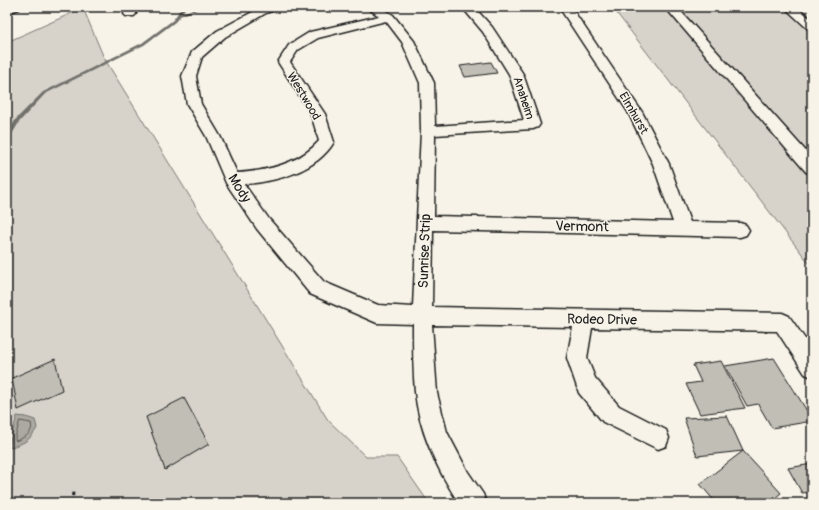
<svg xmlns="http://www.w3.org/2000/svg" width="819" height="510" font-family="Pangolin,sans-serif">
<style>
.green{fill:#d7d3cb;stroke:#7a7874}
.water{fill:#aca9a2;stroke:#72716c}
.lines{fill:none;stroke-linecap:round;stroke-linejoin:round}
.shore{stroke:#565452;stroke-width:1}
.stream{fill:#72716c;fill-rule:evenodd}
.building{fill:#c0beb5;stroke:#1c1c1c}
.street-casing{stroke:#1c1c1c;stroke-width:3}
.path{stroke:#1c1c1c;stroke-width:3;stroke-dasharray:3.5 3.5;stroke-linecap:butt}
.street{fill:#f7f3e8;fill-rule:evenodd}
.labels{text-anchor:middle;stroke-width:3;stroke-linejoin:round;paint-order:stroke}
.far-street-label{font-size:12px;fill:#1c1c1c;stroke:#f7f3e8}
.street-label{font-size:14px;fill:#1c1c1c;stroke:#f7f3e8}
</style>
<rect width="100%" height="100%" fill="#f7f3e8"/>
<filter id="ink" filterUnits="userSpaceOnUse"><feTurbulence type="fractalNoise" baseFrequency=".025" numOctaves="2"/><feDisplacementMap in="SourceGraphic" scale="8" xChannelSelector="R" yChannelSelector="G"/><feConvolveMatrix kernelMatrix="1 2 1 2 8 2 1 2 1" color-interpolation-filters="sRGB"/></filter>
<g filter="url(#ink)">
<!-- green -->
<g class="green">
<polygon points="612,7 812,7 812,267"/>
<polygon points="83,8 104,58 328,420 366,457 397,457 429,503 7,503 7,42"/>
</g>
<!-- water -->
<path class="water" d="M 17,416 L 26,417 L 35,420 L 37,428 C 29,442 22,444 8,448 Z"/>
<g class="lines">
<!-- shore -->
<path class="shore" d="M 20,421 L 31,423 C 34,434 24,437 16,441 L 15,439 Z"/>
<!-- stream -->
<polygon class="stream" points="182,7 186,7 182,13 199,7 204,7 180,16 175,22 144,45 45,94 20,121 9,139 7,140 7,134 16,119 43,92 142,43 173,20"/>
</g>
<!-- building -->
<g class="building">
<polygon points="491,62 497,73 465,77 460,66"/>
<polygon points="774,358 812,419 812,421 772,428 758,404 747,406 725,366"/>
<polygon points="55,359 62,390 18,410 12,378"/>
<polygon points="721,361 745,408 700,414 686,384 701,382 693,365"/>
<polygon points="184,398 209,444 165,470 146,417"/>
<polygon points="727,416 743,451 697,456 684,418"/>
<polygon points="743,451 781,493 769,503 716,503 700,484"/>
<polygon points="812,464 812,492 802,493 788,468"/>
</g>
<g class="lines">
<!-- street casing -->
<g class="street-casing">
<g id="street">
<polygon points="7,7 21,7 19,9 7,13"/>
<polygon points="124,7 136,7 136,14 134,16 126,16 124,14"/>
<path d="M 262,7 L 279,7 L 277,9 L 266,13 L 225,37 L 202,57 L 196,76 L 201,104 L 220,136 L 237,173 C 267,171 299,164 319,141 L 311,114 L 278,62 L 289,45 L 310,32 L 379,16 L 366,7 L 380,7 L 393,15 L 414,41 L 434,83 L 435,126 L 524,120 L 509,74 L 483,32 L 462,7 L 474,7 L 492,27 L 523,74 L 540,124 L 538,127 L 533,129 L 435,135 L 434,216 L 673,222 L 653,164 L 628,112 L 559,7 L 571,7 L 642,112 L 669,164 L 690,222 L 740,223 L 746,225 L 749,230 L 746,235 L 740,237 L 433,230 L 432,307 L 782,313 L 789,316 L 812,349 L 812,377 L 805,374 L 777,331 L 592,328 L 587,358 L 595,378 L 619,406 L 666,430 L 669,438 L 666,446 L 658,449 L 603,422 L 579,393 L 567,358 L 573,327 L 432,325 L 437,393 L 447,432 L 468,472 L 483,494 L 486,503 L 459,503 C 438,471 419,431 415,392 C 413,370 413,347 413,324 L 377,323 L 310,294 L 257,229 L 226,183 L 206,136 L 187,104 L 182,76 L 192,52 L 217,31 ZM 386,21 L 402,42 L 420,83 L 421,131 L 413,307 L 378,305 L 324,282 L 269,219 L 244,184 C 276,182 317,171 334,142 L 325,114 L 290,62 L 298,50 L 318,38 Z"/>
<polygon points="665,7 677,7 812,158 812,174 806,172"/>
<polygon points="784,7 797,7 812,20 812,30 808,29"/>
</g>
</g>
<!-- path -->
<polyline class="path" points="72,503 73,492"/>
<!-- street -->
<use href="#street" class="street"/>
</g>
</g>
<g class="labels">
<!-- far-street labels -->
<g class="far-street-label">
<text transform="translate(304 96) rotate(59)" y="4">Westwood</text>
<text transform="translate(524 98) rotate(72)" y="4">Anaheim</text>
<text transform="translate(634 113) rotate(60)" y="4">Elmhurst</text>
</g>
<!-- street labels -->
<g class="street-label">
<text transform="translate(240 188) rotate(58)" y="5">Mody</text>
<text transform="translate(582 226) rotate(1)" y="5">Vermont</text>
<text transform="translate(424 251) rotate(-88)" y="5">Sunrise Strip</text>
<text transform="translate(602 319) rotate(1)" y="5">Rodeo Drive</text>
</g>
</g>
<!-- margin -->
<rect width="819" height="510" fill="none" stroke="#f7f3e8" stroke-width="24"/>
<rect x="12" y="12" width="795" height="486" fill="none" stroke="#1c1c1c" stroke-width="1.5" filter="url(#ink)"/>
</svg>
